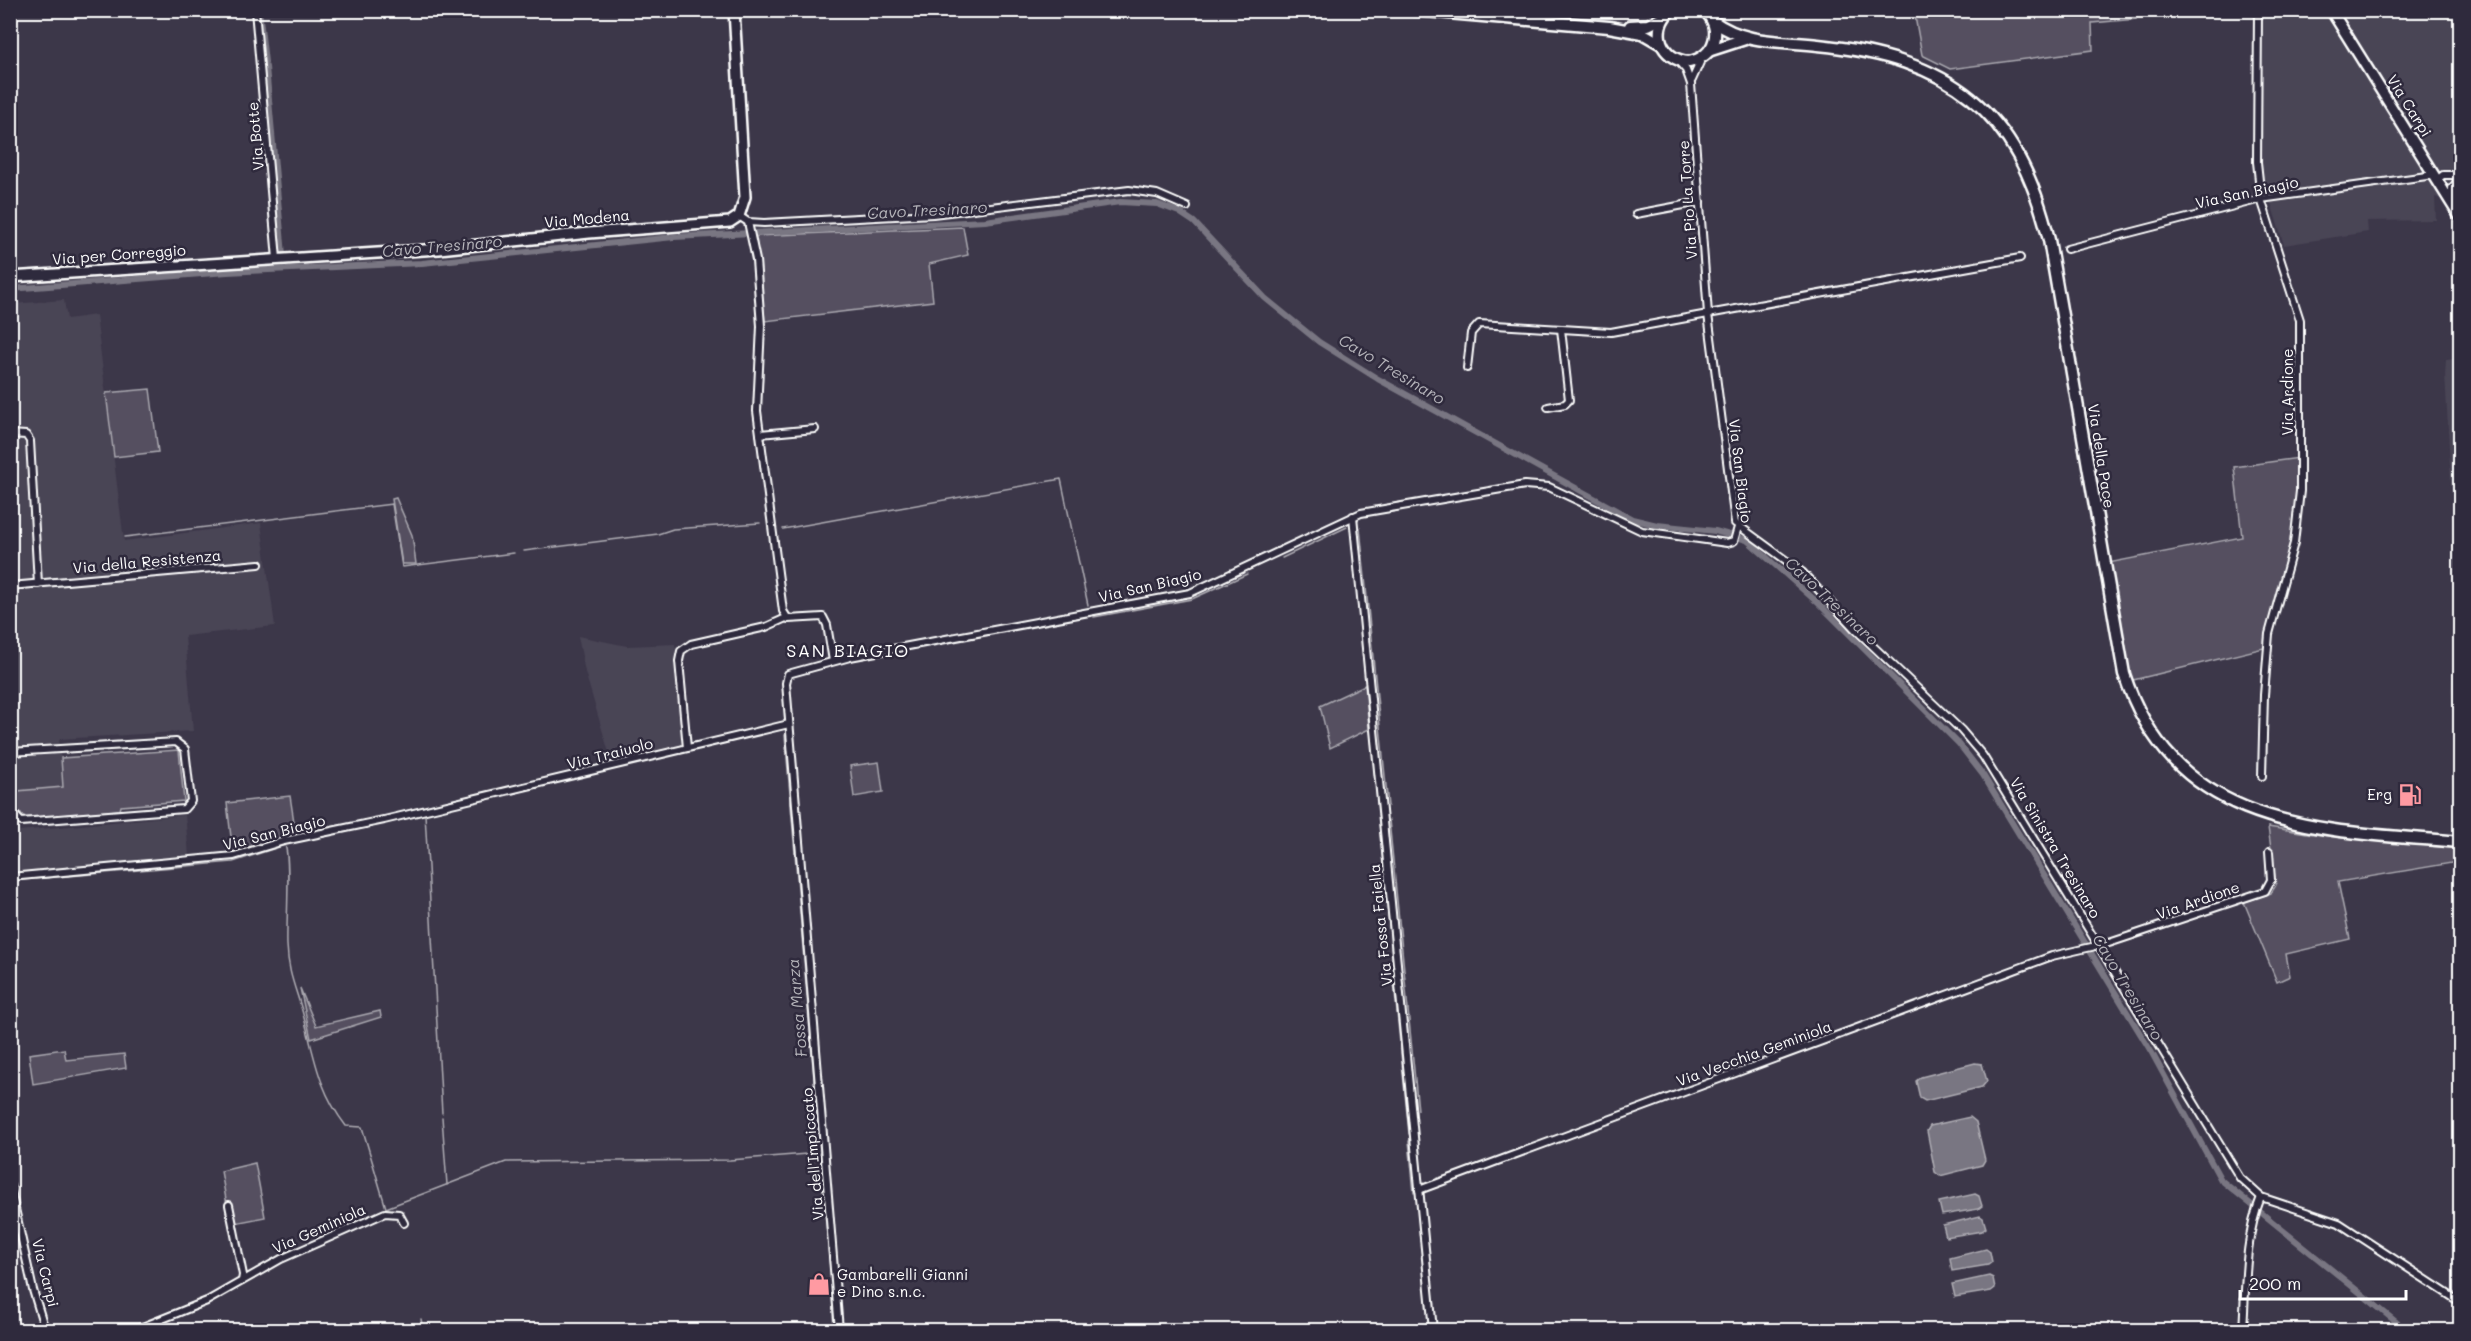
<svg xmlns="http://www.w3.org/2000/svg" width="2471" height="1341" font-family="Mali,sans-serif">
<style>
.built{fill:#494455}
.green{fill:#555060;stroke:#aaa8b0;stroke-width:1.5}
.water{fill:#797682;stroke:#afadb4;stroke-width:1.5}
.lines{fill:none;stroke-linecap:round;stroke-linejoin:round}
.stream{stroke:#afadb4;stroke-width:1.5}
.canal{stroke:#797682;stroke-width:6}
.street-casing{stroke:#fff;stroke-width:10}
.secondary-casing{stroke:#fff;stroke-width:14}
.primary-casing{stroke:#fff;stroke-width:15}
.street{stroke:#2f2a3d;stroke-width:6}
.secondary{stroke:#2f2a3d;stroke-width:9}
.primary{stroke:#2f2a3d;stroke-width:10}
.labels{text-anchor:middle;stroke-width:5;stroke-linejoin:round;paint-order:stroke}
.street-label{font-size:15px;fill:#fff;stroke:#2f2a3d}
.poi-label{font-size:15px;fill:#fff;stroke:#2f2a3d;text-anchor:end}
.water-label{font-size:16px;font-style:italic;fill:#b5b4ba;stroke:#2f2a3d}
.quarter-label{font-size:18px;letter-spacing:1.5px;fill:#fff;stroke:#2f2a3d}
</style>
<rect width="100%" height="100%" fill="#3c3749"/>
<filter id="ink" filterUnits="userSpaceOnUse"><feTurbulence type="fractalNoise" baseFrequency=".0167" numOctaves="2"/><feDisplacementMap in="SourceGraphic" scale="12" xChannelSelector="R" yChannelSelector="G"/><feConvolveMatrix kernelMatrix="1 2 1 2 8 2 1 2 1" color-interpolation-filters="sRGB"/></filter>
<g filter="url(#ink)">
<!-- built -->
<g class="built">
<polygon points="2256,11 2460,11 2460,215 2453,203 2435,197 2436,220 2367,221 2368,232 2284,245 2256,155"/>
<polygon points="64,300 67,319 96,315 124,541 261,523 275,626 185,636 193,731 59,739 63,787 17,791 19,831 185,815 189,855 11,873 11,304"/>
<polygon points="2460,358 2460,792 2459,792 2451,689 2458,613 2445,374 2446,360"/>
<polygon points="578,636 627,646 675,644 685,736 683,745 612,763 585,672"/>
</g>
<!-- green -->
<g class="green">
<polygon points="2135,10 2136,19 2092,23 2093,50 1950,69 1922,55 1914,11"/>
<polygon points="963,227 968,255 929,264 933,301 765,321 756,236"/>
<polygon points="150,389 158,452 114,457 106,393"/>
<polygon points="2299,458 2300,505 2268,647 2129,681 2103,564 2242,537 2234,467"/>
<polygon points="396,498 412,535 416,564 402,564 392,499"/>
<polygon points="1365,685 1369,729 1330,748 1320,706"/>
<polygon points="179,750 184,801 121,806 120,810 27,818 18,812 17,791 63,787 61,758"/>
<polygon points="879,762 883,792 854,797 850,766"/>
<polygon points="290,796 296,835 233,854 227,803"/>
<polygon points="2268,827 2327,836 2460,849 2460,871 2457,862 2338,882 2350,939 2286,954 2290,976 2277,982 2244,902 2271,893 2276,885"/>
<polygon points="300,988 316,1026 380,1011 381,1017 311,1039"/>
<polygon points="64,1049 66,1060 124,1054 126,1068 33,1084 29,1054"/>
<polygon points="255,1163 265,1217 235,1223 227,1205 221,1171"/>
</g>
<!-- water -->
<g class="water">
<polygon points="1975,1063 1982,1064 1987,1081 1982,1087 1925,1101 1920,1098 1916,1081 1921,1077"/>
<polygon points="1970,1117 1976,1122 1985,1160 1982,1165 1940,1176 1935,1172 1927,1131 1930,1126"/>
<polygon points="1975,1194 1979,1196 1982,1206 1978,1209 1942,1215 1939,1202"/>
<polygon points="1980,1216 1983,1218 1986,1228 1982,1231 1946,1237 1943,1225"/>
<polygon points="1986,1249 1990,1252 1992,1262 1988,1265 1952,1271 1950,1258"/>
<polygon points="1989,1276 1993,1278 1995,1288 1991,1291 1955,1297 1952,1284"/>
</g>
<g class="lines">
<!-- stream -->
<g class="stream">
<polyline points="1360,528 1388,806"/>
<polyline points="783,529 1061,479 1088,605"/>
<polyline points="1351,529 1393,966"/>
<polyline points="125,537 392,504 402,567 514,553"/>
<polyline points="524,551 658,534 673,529 760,523"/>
<polyline points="1282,558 1347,527"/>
<polyline points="1094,617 1192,599 1247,574"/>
<polyline points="785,735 831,1280"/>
<polyline points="425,814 442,1113"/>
<polyline points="1389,820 1418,1110"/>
<path d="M 10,881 L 233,862 L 285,845 C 291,860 286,924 287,945 C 288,971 294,984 301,1007 C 314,1051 316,1087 346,1126 L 362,1127 L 386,1208 L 506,1162 L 730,1160 L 820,1153"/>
<polyline points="1393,972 1409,1134"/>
<polyline points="442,1117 447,1185"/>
<polyline points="1409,1141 1414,1193"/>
<polyline points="832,1294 834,1330"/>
<polyline points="421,1319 423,1330"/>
</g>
<!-- canal -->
<g class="canal">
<polyline points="259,10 265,62"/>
<polyline points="266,67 283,255"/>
<polyline points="10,289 227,272 422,263 674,237 985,221 1120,202 1157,204 1179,212 1194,222 1265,298 1319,342 1378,379 1632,519 1657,525 1715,531 1747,540 1817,602 1959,744 1983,775 2152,1053 2221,1180 2406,1330"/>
</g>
<!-- street casing -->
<g class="street-casing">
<g id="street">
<polyline points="255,10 277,259"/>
<polyline points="2258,10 2257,162 2261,199 2300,320 2300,491 2294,543 2269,634 2264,695 2262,776"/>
<polyline points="1692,80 1701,60"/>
<polyline points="2437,180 2443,175 2460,175"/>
<polyline points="2452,202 2452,188 2460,178"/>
<polyline points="1636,214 1700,202"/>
<polyline points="739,216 748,222 764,223 933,214 1129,190 1157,194 1187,207"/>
<polyline points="748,222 756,260 761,326 757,411 783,611 788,619 823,617 827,625 833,661"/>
<polyline points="2067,249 2261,199 2434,175"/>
<polyline points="2020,258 1708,314 1735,523 1802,572 1855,629 1961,730 1983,756 2240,1178 2261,1197 2339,1223 2460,1302"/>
<polyline points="1467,368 1471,333 1479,324 1611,332 1708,314 1691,84 1686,70 1679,62"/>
<polyline points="1548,407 1565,404 1569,400 1561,329"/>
<polyline points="10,434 26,435 30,441 38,584"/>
<polyline points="760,434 815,429"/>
<polyline points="1353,516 1433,1330"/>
<polyline points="10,586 259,564"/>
<polyline points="687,748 679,661 681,651 691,644 766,627 786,618"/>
<polyline points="10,752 176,742 185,749 191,801 184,809 21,822 13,813 10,786"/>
<polyline points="10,877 234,856 284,841 384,820 789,724"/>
<polyline points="10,1186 33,1290 45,1330"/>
<polyline points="1419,1190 2052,956 2109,943 2265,891 2271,880 2269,852"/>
<polyline points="229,1205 243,1275 242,1281"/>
<polyline points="135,1330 207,1301 281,1259 385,1213 399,1214 404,1223"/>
<polyline points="839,1330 786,683 788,674 850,657 1190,593 1361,513 1525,485 1549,487 1642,531 1727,543 1734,541 1738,527"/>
<path d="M 2243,1330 C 2246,1286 2244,1239 2261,1197"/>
</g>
</g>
<!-- secondary casing -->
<g class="secondary-casing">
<g id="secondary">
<polyline points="2331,10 2460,217"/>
<polyline points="10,277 439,249 589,233 730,222 739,216 745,197 734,10"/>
</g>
</g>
<!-- primary casing -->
<g class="primary-casing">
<g id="primary">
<polyline points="1414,10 1609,27 1642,33 1661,44"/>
<path d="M 1671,10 C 1649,29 1661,60 1689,62 C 1716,57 1724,28 1704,10"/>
<path d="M 1713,21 C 1744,44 1781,41 1818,45 C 1949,58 2018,109 2049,240 L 2124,674 C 2176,832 2321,830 2460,842"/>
<polyline points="1630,26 1648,25 1664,17"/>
<polyline points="1711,50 1745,39"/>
</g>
</g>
<!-- street -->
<use href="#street" class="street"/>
<!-- secondary -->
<use href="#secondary" class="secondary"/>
<!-- primary -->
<use href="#primary" class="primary"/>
</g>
</g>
<!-- icons -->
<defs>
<g id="fuel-bare" transform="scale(1.8)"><path d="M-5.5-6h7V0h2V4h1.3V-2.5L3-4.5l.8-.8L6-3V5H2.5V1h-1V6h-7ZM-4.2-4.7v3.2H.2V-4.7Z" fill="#ff9aa2" stroke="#2f2a3d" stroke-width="2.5" paint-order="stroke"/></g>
<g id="shop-bare" transform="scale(1.8)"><path d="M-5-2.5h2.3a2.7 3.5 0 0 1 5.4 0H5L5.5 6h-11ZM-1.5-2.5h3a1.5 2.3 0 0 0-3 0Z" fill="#ff9aa2" stroke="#2f2a3d" stroke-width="2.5" paint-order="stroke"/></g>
</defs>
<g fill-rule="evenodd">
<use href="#fuel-bare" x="2410" y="795"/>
<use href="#shop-bare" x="819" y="1284"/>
</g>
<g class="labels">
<!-- street labels -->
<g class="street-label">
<text transform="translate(2409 106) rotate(58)" y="5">Via Carpi</text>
<text transform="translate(256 136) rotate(-95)" y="5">Via Botte</text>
<text transform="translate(2247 193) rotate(-12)" y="5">Via San Biagio</text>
<text transform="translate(1688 200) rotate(-94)" y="5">Via Pio La Torre</text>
<text transform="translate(587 219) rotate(-5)" y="5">Via Modena</text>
<text transform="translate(119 255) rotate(-4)" y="5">Via per Correggio</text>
<text transform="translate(2288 392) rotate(-90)" y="5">Via Ardione</text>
<text transform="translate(2101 456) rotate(81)" y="5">Via della Pace</text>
<text transform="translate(1740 471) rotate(83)" y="5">Via San Biagio</text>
<text transform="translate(147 562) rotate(-5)" y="5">Via della Resistenza</text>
<text transform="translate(1150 586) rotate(-13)" y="5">Via San Biagio</text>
<text transform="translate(610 754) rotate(-14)" y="5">Via Traiuolo</text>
<text transform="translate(274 833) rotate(-14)" y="5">Via San Biagio</text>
<text transform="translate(2055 848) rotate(59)" y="5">Via Sinistra Tresinaro</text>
<text transform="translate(2198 901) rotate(-19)" y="5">Via Ardione</text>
<text transform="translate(1381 925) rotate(-96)" y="5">Via Fossa Faiella</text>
<text transform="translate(1754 1054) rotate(-20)" y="5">Via Vecchia Geminiola</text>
<text transform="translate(813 1154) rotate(-95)" y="5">Via dell'Impiccato</text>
<text transform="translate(319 1229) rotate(-24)" y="5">Via Geminiola</text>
<text transform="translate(45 1273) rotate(76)" y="5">Via Carpi</text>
</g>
<!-- poi labels -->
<g class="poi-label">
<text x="2392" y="800">Erg</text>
<text x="837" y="1280" text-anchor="start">Gambarelli Gianni<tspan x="837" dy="17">e Dino s.n.c.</tspan></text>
</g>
<!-- water labels -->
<g class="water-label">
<text transform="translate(927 210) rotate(-3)" y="6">Cavo Tresinaro</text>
<text transform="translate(442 246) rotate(-5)" y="6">Cavo Tresinaro</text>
<text transform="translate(1392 369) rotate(31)" y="6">Cavo Tresinaro</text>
<text transform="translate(1832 601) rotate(43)" y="6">Cavo Tresinaro</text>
<text transform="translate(2128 987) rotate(59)" y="6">Cavo Tresinaro</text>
<text transform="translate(797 1008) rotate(-95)" y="6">Fossa Marza</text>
</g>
<!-- quarter labels -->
<g class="quarter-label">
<text x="848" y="657">SAN BIAGIO</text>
</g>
</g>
<!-- margin -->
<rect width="2471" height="1341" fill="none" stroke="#2f2a3d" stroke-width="36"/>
<rect x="18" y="18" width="2435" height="1305" fill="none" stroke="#fff" stroke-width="2" filter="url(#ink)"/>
<!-- scale -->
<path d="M2240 1290v9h166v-9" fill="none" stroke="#ffffff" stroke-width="3"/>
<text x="2249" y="1290" font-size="18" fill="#ffffff" stroke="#2f2a3d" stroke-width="4.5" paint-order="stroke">200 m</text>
</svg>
